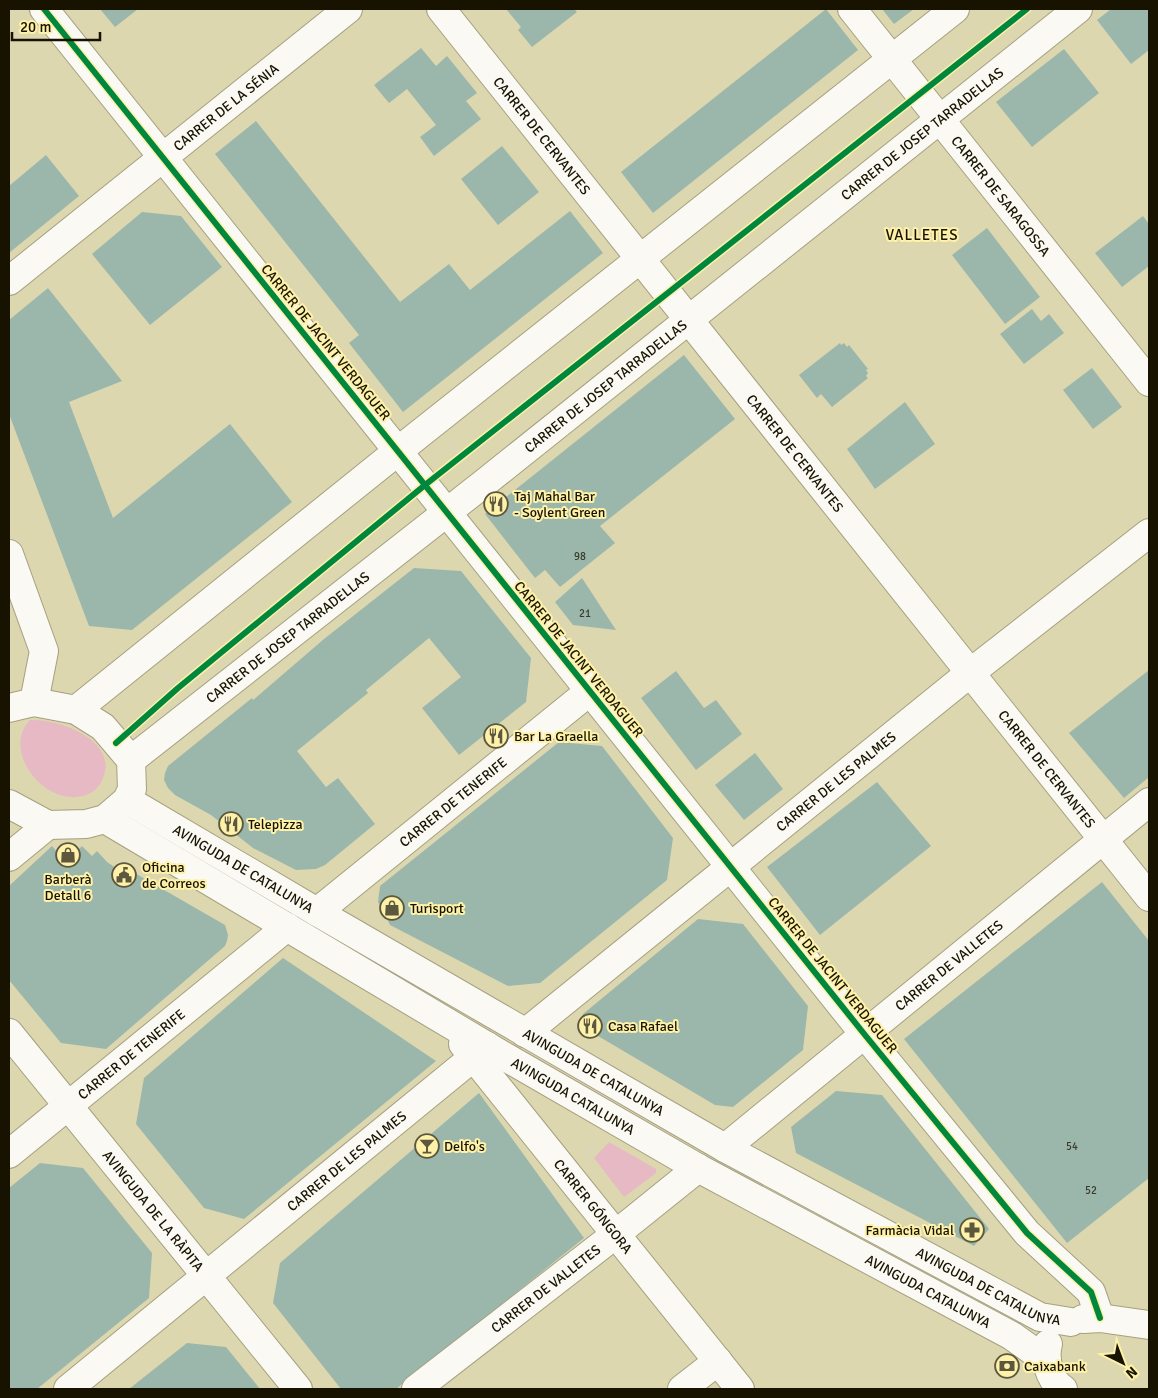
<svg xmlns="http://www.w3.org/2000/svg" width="1158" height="1398" font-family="Signika,sans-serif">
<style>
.grass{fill:#e7b9c4}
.building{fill:#9bb7ac}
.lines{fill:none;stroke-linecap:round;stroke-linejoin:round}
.minor-casing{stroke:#a5a080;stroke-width:30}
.path{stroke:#d8d5c8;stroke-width:3;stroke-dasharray:2.5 2.5;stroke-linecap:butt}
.minor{stroke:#faf9f3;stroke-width:28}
.cycleway-casing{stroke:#fef1a9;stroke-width:9}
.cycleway{stroke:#00873e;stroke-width:6}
.labels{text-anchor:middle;stroke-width:4;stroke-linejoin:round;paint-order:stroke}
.number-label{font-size:11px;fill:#393c2b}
.street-label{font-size:14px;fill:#181300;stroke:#fef1a9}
.poi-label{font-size:14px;fill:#181300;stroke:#fef1a9;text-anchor:start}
.neighbourhood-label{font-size:15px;letter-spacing:1px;fill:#181300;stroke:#fef1a9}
</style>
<rect width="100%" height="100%" fill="#ddd7af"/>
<!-- grass -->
<g class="grass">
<path d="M 30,720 C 59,718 121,741 102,780 C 99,787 94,792 86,795 C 46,809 0,751 30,720 Z"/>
<polygon points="609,1142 656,1169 656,1173 624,1197 594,1158"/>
</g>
<!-- building -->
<g class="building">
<polygon points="100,9 138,9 115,27"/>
<polygon points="506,9 574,9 577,12 532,47 518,30 521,27"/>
<polygon points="826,9 858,50 653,213 621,172"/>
<polygon points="882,9 914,9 894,24"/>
<polygon points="1111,9 1149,9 1149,50 1131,64 1097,20"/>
<polygon points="421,48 436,66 447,56 477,93 466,101 481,119 434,156 420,137 436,125 407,89 389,103 374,85"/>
<polygon points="1064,49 1099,93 1032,147 996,102"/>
<polygon points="256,121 400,302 449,264 470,290 570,211 603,253 403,412 349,343 359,335 215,154"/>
<polygon points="502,146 539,192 498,225 461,179"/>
<polygon points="46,155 79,196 9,253 9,186"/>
<polygon points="142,212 181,216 222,267 150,325 92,254"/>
<polygon points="1143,216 1149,224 1149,266 1122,287 1095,253"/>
<polygon points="987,228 1040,297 1005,324 952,255"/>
<polygon points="48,288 122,381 69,402 113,518 230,424 292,502 132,630 89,626 9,414 9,320"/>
<polygon points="1032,309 1041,321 1049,314 1064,333 1024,364 1000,334"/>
<polygon points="840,343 841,345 844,343 847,347 849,345 868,369 866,370 868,373 866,376 868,378 832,407 821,394 817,398 799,375"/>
<polygon points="684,355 735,419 600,526 615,543 560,587 545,570 535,578 485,514"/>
<polygon points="1092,368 1122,407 1093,429 1063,390"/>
<polygon points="905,402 935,444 875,489 847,449"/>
<polygon points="414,568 461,571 531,658 526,702 459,755 422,708 461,677 429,638 366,690 368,693 297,751 326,787 338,778 375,824 325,865 316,869 296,870 253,848 211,815 175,795 168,788 164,780 165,773 168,766 252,698 253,700 324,639"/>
<polygon points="582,578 616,630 573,625 555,602"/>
<polygon points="1149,670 1149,777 1124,798 1069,733"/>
<polygon points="676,671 704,708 716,700 742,734 696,770 641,698"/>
<polygon points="559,742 602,746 673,838 667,880 540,983 508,986 390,925 378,902 380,886"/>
<polygon points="755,753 783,789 744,820 715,785"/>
<polygon points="877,782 931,846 820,935 767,867"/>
<polygon points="66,845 74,854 82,846 92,856 97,851 107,862 116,868 119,864 225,925 228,935 227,941 225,946 106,1049 61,1043 9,980 9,886 52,846 58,853"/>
<polygon points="1102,882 1149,941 1149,1178 1067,1243 904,1039"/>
<polygon points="698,919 743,924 808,1006 803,1050 733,1107 715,1105 598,1036 586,1027 582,1021 583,1014"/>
<polygon points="283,958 436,1061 244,1219 204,1208 136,1124 144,1078"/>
<polygon points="836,1091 882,1095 989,1229 974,1246 796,1153 791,1127"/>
<polygon points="479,1093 584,1238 396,1389 341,1389 273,1303 280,1263"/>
<polygon points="40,1163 83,1168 152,1253 149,1298 37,1389 9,1389 9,1188"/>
<polygon points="187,1343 226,1347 260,1389 129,1389"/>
</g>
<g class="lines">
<!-- minor casing -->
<g class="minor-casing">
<g id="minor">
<polyline points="44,9 865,1035 1027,1233 1091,1292 1100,1318"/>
<path id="s1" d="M 441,9 L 1149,897"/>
<path id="s2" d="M 852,9 L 1149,382"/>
<path id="s3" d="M 9,281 L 348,9"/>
<polyline points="9,554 44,651 34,702"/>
<polyline points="9,708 34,702 76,710 103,727 131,760 132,789 127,800 105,819 86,824 48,825 9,804"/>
<polyline points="76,710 398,451 955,9"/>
<path id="s4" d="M 131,760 L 483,484 L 1078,9"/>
<path id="s5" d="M 127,800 L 317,912 L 725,1148 L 1040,1317 L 1071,1322"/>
<path id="s6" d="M 105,819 L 502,1055 L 698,1168 L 1012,1336 L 1047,1361"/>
<polyline points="9,857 48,825"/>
<path id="s7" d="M 317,912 L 590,691"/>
<path id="s8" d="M 9,1033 L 298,1389"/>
<path id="s9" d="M 525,1033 L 970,673 L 1149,533"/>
<path id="s10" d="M 463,1044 L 740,1389"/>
<path id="s11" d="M 725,1148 L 1149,802"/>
<path id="s12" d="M 9,1154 L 287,927"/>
<polyline points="1083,1319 1100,1318 1149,1325"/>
<path d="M 1048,1344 C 1044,1359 1049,1380 1063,1389"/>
<path id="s13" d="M 68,1389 L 487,1046"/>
<path id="s14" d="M 416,1389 L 616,1234 L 698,1168"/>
<polyline points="682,1389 718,1361"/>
</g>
</g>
<!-- path -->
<g class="path">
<polyline points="949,48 962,65"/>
<polyline points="879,104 893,120"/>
<polyline points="696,251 709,268"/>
<polyline points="624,308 637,325"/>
<polyline points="450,444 465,462"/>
<polyline points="382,501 395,517"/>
<polyline points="166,673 178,688"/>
<polyline points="586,1154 598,1143"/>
</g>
<!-- minor -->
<use href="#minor" class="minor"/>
<!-- cycleway casing -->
<g class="cycleway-casing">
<g id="cycleway">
<polyline points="44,9 865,1035 1027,1233 1091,1292 1100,1318"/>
<polyline points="116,743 178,688 425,485 1027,9"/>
</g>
</g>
<!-- cycleway -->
<use href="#cycleway" class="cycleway"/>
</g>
<!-- icons -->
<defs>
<g id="restaurant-ring" transform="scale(1.25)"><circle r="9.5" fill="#fef1a9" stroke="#5d583d" stroke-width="1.5"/><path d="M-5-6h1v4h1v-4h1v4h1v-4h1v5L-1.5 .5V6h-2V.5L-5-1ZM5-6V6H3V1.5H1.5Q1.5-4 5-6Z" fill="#5d583d"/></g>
<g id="shop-ring" transform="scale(1.25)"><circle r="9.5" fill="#fef1a9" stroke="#5d583d" stroke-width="1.5"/><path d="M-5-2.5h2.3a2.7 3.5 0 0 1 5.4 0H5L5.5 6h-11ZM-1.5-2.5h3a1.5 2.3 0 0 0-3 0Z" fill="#5d583d"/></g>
<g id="civic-ring" transform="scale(1.25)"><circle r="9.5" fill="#fef1a9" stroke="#5d583d" stroke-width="1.5"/><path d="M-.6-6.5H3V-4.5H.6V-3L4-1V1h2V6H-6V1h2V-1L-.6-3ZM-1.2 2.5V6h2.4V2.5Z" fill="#5d583d"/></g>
<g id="bar-ring" transform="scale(1.25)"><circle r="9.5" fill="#fef1a9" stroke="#5d583d" stroke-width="1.5"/><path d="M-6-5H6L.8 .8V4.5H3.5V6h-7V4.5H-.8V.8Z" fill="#5d583d"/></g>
<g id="pharmacy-ring" transform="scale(1.25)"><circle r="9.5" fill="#fef1a9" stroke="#5d583d" stroke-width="1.5"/><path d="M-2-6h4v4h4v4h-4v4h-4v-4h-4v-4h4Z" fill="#5d583d"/></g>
<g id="bank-ring" transform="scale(1.25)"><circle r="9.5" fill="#fef1a9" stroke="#5d583d" stroke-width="1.5"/><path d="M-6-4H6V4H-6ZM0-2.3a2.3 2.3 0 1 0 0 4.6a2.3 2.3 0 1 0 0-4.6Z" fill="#5d583d"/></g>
</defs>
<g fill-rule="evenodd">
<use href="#restaurant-ring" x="496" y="504"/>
<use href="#restaurant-ring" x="496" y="736"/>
<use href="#restaurant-ring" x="231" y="824"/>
<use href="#shop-ring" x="68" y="855"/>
<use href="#civic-ring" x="124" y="875"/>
<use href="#shop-ring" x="392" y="908"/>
<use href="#restaurant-ring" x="590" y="1026"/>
<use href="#bar-ring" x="427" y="1146"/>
<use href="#pharmacy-ring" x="972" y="1230"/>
<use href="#bank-ring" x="1007" y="1366"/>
</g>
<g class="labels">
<!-- number labels -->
<g class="number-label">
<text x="580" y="560">98</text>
<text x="585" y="617">21</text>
<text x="1072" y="1150">54</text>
<text x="1091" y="1194">52</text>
</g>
<!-- street labels -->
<g class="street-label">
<text dy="5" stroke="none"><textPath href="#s3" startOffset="278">CARRER DE LA SÉNIA</textPath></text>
<text dy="5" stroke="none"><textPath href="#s4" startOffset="1009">CARRER DE JOSEP TARRADELLAS</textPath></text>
<text dy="5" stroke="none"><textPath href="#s1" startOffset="162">CARRER DE CERVANTES</textPath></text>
<text dy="5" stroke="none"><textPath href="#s2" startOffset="239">CARRER DE SARAGOSSA</textPath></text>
<text transform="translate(326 342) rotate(51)" y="5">CARRER DE JACINT VERDAGUER</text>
<text dy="5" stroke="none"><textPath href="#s4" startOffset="604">CARRER DE JOSEP TARRADELLAS</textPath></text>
<text dy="5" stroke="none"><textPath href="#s1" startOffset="568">CARRER DE CERVANTES</textPath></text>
<text dy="5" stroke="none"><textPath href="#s4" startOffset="199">CARRER DE JOSEP TARRADELLAS</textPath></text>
<text transform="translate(579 659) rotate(51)" y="5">CARRER DE JACINT VERDAGUER</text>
<text dy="5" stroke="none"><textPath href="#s1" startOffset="972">CARRER DE CERVANTES</textPath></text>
<text dy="5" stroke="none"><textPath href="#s9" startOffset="400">CARRER DE LES PALMES</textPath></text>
<text dy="5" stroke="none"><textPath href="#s7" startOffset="175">CARRER DE TENERIFE</textPath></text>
<text dy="5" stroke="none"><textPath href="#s5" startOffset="135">AVINGUDA DE CATALUNYA</textPath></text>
<text dy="5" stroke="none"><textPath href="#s11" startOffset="289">CARRER DE VALLETES</textPath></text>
<text transform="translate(833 975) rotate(51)" y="5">CARRER DE JACINT VERDAGUER</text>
<text dy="5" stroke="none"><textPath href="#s12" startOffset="158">CARRER DE TENERIFE</textPath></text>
<text dy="5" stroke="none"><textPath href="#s5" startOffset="540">AVINGUDA DE CATALUNYA</textPath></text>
<text dy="5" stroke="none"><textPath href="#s6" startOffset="544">AVINGUDA CATALUNYA</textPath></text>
<text dy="5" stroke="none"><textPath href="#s13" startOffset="360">CARRER DE LES PALMES</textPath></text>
<text dy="5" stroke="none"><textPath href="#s10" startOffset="208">CARRER GÓNGORA</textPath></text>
<text dy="5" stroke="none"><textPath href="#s8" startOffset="229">AVINGUDA DE LA RÀPITA</textPath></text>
<text dy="5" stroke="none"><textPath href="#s5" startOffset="990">AVINGUDA DE CATALUNYA</textPath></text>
<text dy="5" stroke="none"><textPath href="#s14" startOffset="164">CARRER DE VALLETES</textPath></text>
<text dy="5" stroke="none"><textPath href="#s6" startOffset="949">AVINGUDA CATALUNYA</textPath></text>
</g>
<!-- poi labels -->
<g class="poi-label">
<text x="514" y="501">Taj Mahal Bar<tspan x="514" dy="16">- Soylent Green</tspan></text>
<text x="514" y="741">Bar La Graella</text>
<text x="248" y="829">Telepizza</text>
<text x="142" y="872">Oficina<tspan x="142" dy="16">de Correos</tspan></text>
<text x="68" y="884" text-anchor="middle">Barberà<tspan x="68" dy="16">Detall 6</tspan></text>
<text x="410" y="913">Turisport</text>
<text x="608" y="1031">Casa Rafael</text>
<text x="444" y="1151">Delfo's</text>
<text x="954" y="1235" text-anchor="end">Farmàcia Vidal</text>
<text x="1024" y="1371">Caixabank</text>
</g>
<!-- neighbourhood labels -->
<g class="neighbourhood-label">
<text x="922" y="240">VALLETES</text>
</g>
</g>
<!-- border -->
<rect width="1158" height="1398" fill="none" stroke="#181300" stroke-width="20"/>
<!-- north arrow -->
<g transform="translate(1123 1363) rotate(138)" stroke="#fef1a9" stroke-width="4" paint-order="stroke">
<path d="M0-4L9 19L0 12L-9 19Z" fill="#181300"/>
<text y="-8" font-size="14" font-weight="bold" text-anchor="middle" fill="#181300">N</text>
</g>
<!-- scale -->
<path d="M12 32v8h88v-8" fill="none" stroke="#181300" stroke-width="2.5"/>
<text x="20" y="32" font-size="15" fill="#181300" stroke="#fef1a9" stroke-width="4" paint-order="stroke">20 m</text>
</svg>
